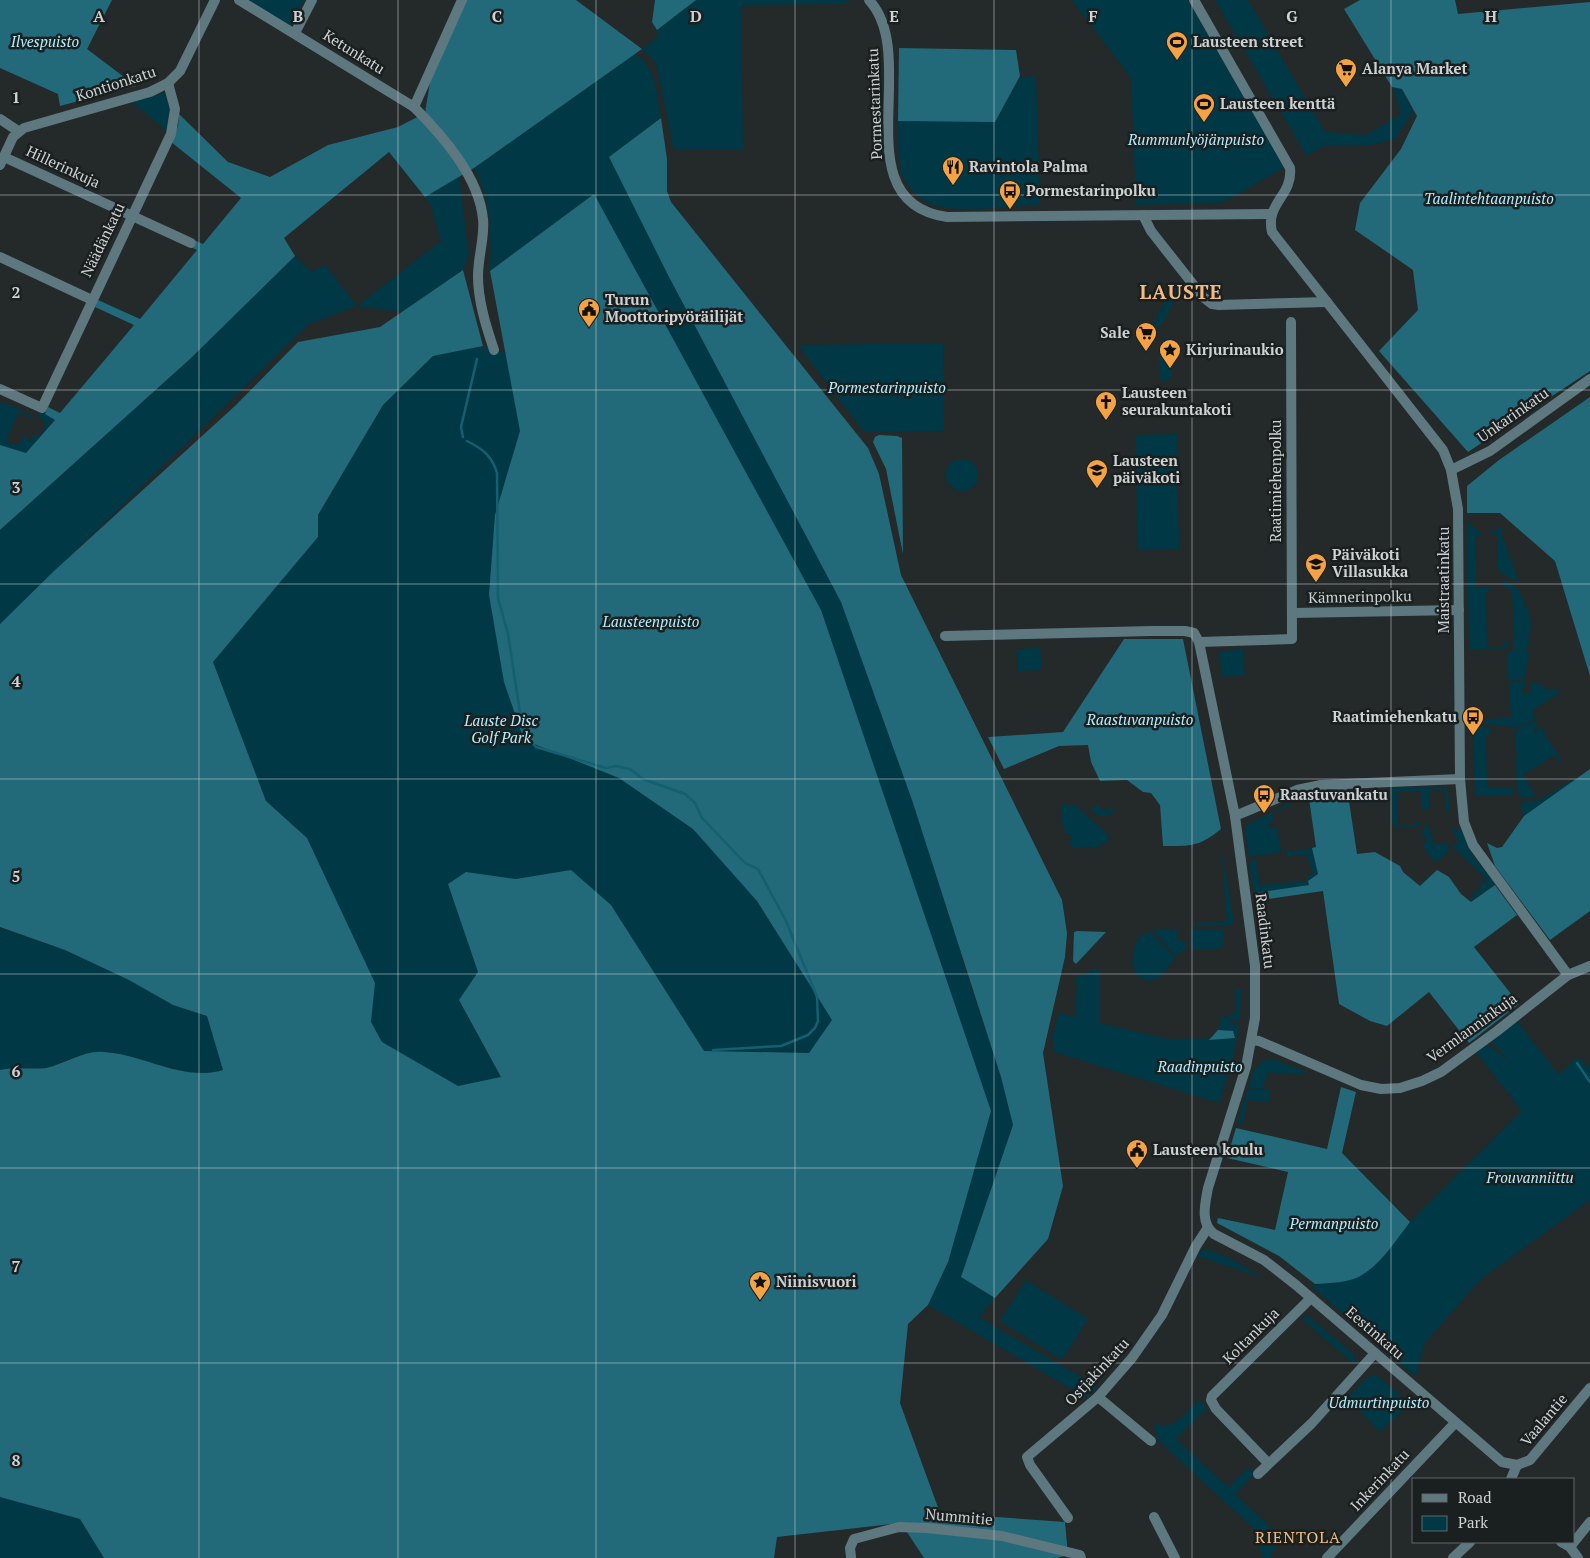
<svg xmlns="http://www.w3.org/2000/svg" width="1590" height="1558" font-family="'PT Serif',serif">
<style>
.green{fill:#003945}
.forest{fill:#22697a}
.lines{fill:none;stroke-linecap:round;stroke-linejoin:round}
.stream{stroke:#145f70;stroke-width:2.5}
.minor{stroke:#5d787f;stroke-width:10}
.tertiary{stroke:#5d787f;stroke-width:10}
.grid{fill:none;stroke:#ced2d3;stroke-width:1;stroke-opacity:0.55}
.labels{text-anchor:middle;stroke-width:5;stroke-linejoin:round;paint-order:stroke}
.park-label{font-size:15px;font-style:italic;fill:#b4eefe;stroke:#1a1f20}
.poi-label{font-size:15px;font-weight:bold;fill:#ced2d3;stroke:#1a1f20;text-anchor:start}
.street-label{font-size:15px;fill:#ced2d3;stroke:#1a1f20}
.neighbourhood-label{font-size:16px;letter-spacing:1px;fill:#f4bb80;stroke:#1a1f20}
.district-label{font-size:20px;font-weight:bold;letter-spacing:1px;fill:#f4bb80;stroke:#1a1f20}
.grid-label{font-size:16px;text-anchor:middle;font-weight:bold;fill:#ced2d3;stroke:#1a1f20;stroke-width:5;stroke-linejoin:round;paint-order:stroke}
</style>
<rect width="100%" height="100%" fill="#24292a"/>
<!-- green -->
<g class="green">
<polygon points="246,0 308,0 303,2 299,9 301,15 295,25 290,27"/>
<polygon points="696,0 845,0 851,4 741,5 743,149 674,150 656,63 642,49 657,38 657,30"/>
<polygon points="1072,0 1188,0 1284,167 1232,198 1219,203 1136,205 1131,78"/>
<polygon points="1215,0 1248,0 1325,132 1366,135 1401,114 1393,87 1402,89 1413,112 1395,139 1369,145 1326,145 1306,155"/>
<path d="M 635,54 C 658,69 656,94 661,118 L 609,157 L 833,506 L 995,939 L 961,956 L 1001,1077 L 1013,1125 L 961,1277 L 995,1298 L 979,1317 L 1098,1387 L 1087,1398 L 928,1305 L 948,1262 L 832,1020 L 809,1053 L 704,1052 L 623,926 L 459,1000 L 501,1078 L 481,1082 L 739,1303 L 0,1099 L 185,1083 L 371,1022 L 374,983 L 307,838 L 266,801 L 213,662 L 318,537 L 318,515 L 383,405 L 433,356 L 483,346 L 506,353 L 521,431 L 594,194 L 490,271 C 491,235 492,202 474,168 Z"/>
<path d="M 1036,76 L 1040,205 C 1013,206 951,214 929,203 C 917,198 905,184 901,172 C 897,156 899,138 898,121 L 995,122 L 1020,78 Z"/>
<polygon points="164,93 170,105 167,131 132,102"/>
<polygon points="459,177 469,255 463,270 402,312 357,306 309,324 0,624 0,530 190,359 295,256 312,272 325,265 357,306 441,241 430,203 425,197"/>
<polygon points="1175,283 1181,291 1159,328 1156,328 1153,324"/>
<polygon points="1167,337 1170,337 1174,342 1171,362 1172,375 1166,382 1162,380 1159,374 1159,347"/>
<polygon points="943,343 944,431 864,432 798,345"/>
<polygon points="0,403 10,405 32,416 30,419 22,413 18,414 7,438 8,442 15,445 21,442 26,433 26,438 31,440 34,434 40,436 46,425 43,423 44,420 38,417 40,411 47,410 45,415 55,419 26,453 0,445"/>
<polygon points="1177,434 1179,550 1137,550 1136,435"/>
<circle cx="962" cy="475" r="16"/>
<polygon points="1467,521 1482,535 1475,535 1476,587 1489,587 1489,592 1486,592 1487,648 1504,648 1504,642 1509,642 1505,649 1469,650"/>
<polygon points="1501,528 1505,530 1501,532 1518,580 1516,582 1498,570 1497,533 1488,533"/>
<polygon points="1504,580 1519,590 1526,606 1523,607 1527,607 1531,622 1530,635 1526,635 1530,637 1528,649 1523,651 1527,652 1529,655 1524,680 1508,680 1508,655 1509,651 1513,651 1513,637 1518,637 1513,635 1513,612 1518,611 1513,611 1512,593 1503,584"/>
<polygon points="1040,648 1042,670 1018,671 1017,649"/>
<polygon points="1243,649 1245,675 1222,677 1219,652"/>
<path d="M 1524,681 L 1526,685 L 1522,689 L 1523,694 L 1530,693 L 1531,682 L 1542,684 L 1542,688 L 1557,690 L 1559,693 L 1532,711 L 1535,716 L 1533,721 L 1515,727 L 1484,724 L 1484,721 C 1487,720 1506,717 1511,717 L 1509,682 Z"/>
<polygon points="1535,722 1539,723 1534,731 1535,734 1540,726 1546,735 1540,741 1547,737 1562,761 1560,762 1554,755 1523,775 1536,797 1522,798 1517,792 1516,756 1522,754 1516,754 1515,729"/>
<polygon points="1473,725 1490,728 1491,734 1486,735 1487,787 1513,787 1512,796 1475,796"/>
<polygon points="1585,773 1524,816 1520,803 1539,800"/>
<polygon points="1391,787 1447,787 1450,812 1446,813 1444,789 1429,789 1429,808 1426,810 1421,808 1421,791 1397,792 1398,825 1415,825 1415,821 1419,821 1419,825 1416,827 1396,827 1391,822"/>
<polygon points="1357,790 1388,790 1388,799 1380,800 1380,795 1371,795 1371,800 1368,803 1349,801 1348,797"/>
<polygon points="1290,803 1289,807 1272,813 1274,826 1271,822 1268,824 1269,829 1277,827 1281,849 1278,853 1249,857 1245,829 1247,825"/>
<polygon points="1062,804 1077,806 1109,836 1108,842 1100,844 1100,847 1072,848 1069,842 1072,841 1070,834 1067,835 1062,822"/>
<polygon points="1093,805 1100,805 1100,810 1114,808 1110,816 1099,816 1092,811"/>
<polygon points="1426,820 1434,843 1446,843 1449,850 1440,860 1435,861 1426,852 1430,849 1424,849 1423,843 1427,842 1427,837 1422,837"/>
<polygon points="1451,827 1454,827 1457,832 1458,827 1461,829 1472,854 1495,884 1473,900 1469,900 1482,885 1479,882 1481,880 1485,883 1487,880 1451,845 1459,844"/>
<polygon points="1221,847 1234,922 1230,925 1193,926 1193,923 1227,922"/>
<polygon points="1312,848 1318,873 1308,881 1309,885 1254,893 1249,862 1258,860 1258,864 1256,864 1260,885 1308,881 1307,875 1313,874 1307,855 1288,856 1285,855 1285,850 1289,849 1290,852"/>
<polygon points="0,928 65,950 129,980 173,1005 207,1016 223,1070 199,1075 102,1051 78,1056 46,1068 0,1070"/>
<polygon points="1224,929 1224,942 1218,943 1223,943 1223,948 1218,948 1218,950 1191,950 1191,930"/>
<polygon points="1148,930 1176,958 1157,980 1146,981 1136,975 1132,962 1135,946 1140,935 1147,934"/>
<polygon points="1153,930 1178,930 1178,940 1186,941 1186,949 1176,956"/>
<polygon points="1091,969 1100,969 1100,1023 1167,1039 1235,1038 1230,1031 1218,1030 1221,1022 1219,1016 1228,1019 1239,1028 1232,1062 1219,1103 1054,1052 1052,1037 1059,1013 1075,1017 1077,986 1075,979 1078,975 1088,974"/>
<polygon points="1236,989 1241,989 1240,1021 1238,1022 1224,1016 1236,1013"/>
<polygon points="1517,1021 1559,1075 1577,1057 1590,1069 1590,1200 1480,1280 1424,1344 1416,1377 1310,1285 1338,1283 1361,1275 1382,1257 1410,1222 1522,1111 1476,1052 1487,1044 1512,1063 1490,1040"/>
<path d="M 1272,1059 L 1304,1071 L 1303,1075 L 1268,1072 L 1262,1089 L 1248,1088 C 1253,1074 1255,1061 1272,1059 Z"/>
<polygon points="1248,1089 1270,1090 1269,1102 1248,1100 1243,1123 1237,1123"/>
<polygon points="1207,1249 1231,1259 1263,1278 1197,1256 1201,1251"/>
<polygon points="1026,1280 1088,1319 1062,1360 1000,1321"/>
<polygon points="1306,1316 1311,1318 1353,1354 1356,1359 1355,1365 1301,1318"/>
<polygon points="1374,1375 1379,1377 1410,1404 1380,1432 1347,1398 1368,1377"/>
<path d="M 1199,1400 L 1207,1408 L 1176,1439 L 1228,1487 L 1248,1468 L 1255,1474 L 1235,1494 L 1284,1540 L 1271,1553 L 1272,1558 L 1263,1558 L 1252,1527 L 1158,1440 L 1154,1423 C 1174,1432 1186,1412 1199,1400 Z"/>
<polygon points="0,1497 80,1519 104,1558 0,1558"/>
</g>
<!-- forest -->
<g class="forest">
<polygon points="0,0 112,0 87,49 136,86 60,106 58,94 0,68"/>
<polygon points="466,0 576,0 642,49 474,168 425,197 389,152 284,238 295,256 190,359 0,530 0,445 26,453 55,420 45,414 48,407 60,413 134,325 95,307 98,300 140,319 197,250 184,244 187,237 203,244 241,198 171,142 178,126 179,114 228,162 270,177 328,145 398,127 425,113 430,82"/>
<polygon points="655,0 696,0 657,30 652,22"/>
<polygon points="1360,0 1455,0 1458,14 1590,2 1590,371 1468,452 1379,351 1418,310 1413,270 1355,230 1360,203 1401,149 1417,116 1402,89 1392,87 1344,9"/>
<polygon points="899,48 1016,50 1020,76 995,122 898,121"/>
<polygon points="661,118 667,159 667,191 671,202 868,448 879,474 901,575 1062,900 1067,933 1065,957 1043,1053 1063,1186 1048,1239 995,1298 961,1277 1013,1125 1001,1077 912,800 841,602 668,275 609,157"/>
<path d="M 594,194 L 821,610 L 991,1111 L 948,1262 L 928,1305 L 908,1324 L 900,1403 L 940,1513 L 1065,1522 L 1068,1555 L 1057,1558 L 924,1558 L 901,1523 L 777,1537 L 774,1558 L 104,1558 L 80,1519 L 0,1497 L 0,1070 C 15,1066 31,1070 46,1068 C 65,1064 84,1050 104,1052 C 146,1055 183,1082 223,1070 L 207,1016 L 173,1005 L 129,980 L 65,950 L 0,927 L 0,624 L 54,571 L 236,405 L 298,342 L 380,327 L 463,270 L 483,346 L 433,356 L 383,405 L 318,515 L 318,537 L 213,662 L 266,801 L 307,838 L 375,983 L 371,1022 L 382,1042 L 458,1086 L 501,1077 L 459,1000 L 478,972 L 448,884 L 466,872 L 516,879 L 571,870 L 611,905 L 704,1051 L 809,1053 L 832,1020 L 757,901 L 693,829 L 619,778 L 524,740 L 504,682 L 489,595 L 495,515 L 520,431 L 490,271 Z"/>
<polygon points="1590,397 1590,676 1555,561 1500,513 1467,513 1467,486 1499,460"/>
<polygon points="879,435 897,436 902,438 903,554 886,469 873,442 875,437"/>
<path d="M 1124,639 L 1183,639 L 1221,829 C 1199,847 1191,846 1163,846 L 1160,805 L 1151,793 L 1143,792 L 1127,780 L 1100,781 L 1091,762 L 1088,745 L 1059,746 L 1004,769 L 988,737 L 1063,732 Z"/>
<polygon points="1590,769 1590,911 1550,940 1495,866 1487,843 1497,848 1502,847 1524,816"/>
<polygon points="1347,788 1357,854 1375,852 1400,866 1403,872 1420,886 1437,870 1449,877 1461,894 1471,902 1495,885 1517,915 1474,947 1519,1004 1469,1043 1429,992 1387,1026 1370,1021 1339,1004 1323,891 1255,901 1254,893 1309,885 1308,881 1318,874 1312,848 1316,847 1308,792"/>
<polygon points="1074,932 1077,931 1106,932 1076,964 1073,961"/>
<polygon points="1218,1030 1233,1031 1235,1038 1209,1040"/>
<path d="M 1341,1087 L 1356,1092 L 1342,1153 L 1410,1222 C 1396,1240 1382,1263 1362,1275 C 1349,1283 1330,1283 1315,1284 L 1279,1256 L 1217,1223 L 1218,1218 L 1275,1230 L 1288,1172 L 1227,1158 L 1236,1128 L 1327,1149 Z"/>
</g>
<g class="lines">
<!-- stream -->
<g class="stream">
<polyline points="463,437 461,427 477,359"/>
<path d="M 467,441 C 483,449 492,456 497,473 L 498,598 L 508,634 L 522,726 L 527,737 L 536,747 L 606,768 L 616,766 L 630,769 L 643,779 L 685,794 L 695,803 L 702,818 L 745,863 L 758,869 L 786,921 L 817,997 L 818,1021 L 815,1028 L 808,1035 L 781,1046 L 713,1050"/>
<polyline points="1577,1063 1590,1082"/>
</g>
<!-- minor -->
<g class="minor">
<polyline points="239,0 414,107 462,0"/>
<path d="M 869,0 C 922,57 841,202 947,217 L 1271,214"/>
<polyline points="295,33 312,0"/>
<path d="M 414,107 C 443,136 479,177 483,219 C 485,237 478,256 478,276 C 478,301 486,326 494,350"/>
<polyline points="0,119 18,131"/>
<polyline points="4,157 191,243"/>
<polyline points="0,165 13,137 24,128 150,92 168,83 180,71 215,0"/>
<polyline points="1143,215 1151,231 1203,297 1212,304 1219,305 1327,302"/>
<polyline points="0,257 92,300"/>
<polyline points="0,389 42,408 171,134 175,109 168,83"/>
<polyline points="1292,613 1459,610"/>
<polyline points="945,636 1152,631 1185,631 1194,633 1199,642 1235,816"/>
<polyline points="1199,642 1292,639 1291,322"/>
<polyline points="1460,779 1464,822 1473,845 1568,975"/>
<polyline points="1252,1040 1259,1041 1361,1085 1381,1089 1400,1088 1422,1081 1441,1072 1497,1031 1568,975 1590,966"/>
<polyline points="1098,1397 1151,1441"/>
<polyline points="1268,1463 1216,1409 1211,1400 1212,1396 1311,1298"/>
<polyline points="1258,1474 1312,1423 1375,1353"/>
<polyline points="1511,1479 1517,1465"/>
<polyline points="1154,1517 1175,1558"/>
<polyline points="1068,1518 1030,1465 1027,1457 1098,1397 1132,1358 1162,1315 1196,1246 1207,1229"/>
<polyline points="1561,1542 1570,1547 1578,1558"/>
<polyline points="1570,1547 1590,1522"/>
<polyline points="851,1557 850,1548 854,1539 899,1527 927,1528 1002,1536 1080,1555 1081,1558"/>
<polyline points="1327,1558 1455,1423"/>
<polyline points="1453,1558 1470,1542"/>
</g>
<!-- tertiary -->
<g class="tertiary">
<path d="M 1194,0 L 1290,168 C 1293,196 1265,203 1272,232 L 1443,450 L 1451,470 L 1458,509 L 1460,779 L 1321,785 L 1297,790 L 1235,816 L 1255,966 L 1255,1018 L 1246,1067 L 1208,1188 C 1205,1204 1200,1223 1214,1234 L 1264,1260 L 1296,1285 L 1502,1462 L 1517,1465 L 1530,1460 L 1590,1388"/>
<polyline points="1451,470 1490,451 1590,379"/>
</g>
</g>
<!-- grid -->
<path class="grid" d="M 199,0 L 199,1558M 398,0 L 398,1558M 596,0 L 596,1558M 795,0 L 795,1558M 994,0 L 994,1558M 1192,0 L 1192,1558M 1391,0 L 1391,1558M 0,195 L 1590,195M 0,390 L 1590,390M 0,584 L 1590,584M 0,779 L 1590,779M 0,974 L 1590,974M 0,1168 L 1590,1168M 0,1363 L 1590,1363"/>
<!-- icons -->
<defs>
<g id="stadium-pin" transform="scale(1.125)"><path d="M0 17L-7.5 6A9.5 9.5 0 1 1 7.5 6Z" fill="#f4a344" stroke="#1a1f20"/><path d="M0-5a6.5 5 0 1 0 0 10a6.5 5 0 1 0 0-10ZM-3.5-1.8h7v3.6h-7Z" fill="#111"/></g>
<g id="supermarket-pin" transform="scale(1.125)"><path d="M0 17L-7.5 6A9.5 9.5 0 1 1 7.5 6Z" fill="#f4a344" stroke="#1a1f20"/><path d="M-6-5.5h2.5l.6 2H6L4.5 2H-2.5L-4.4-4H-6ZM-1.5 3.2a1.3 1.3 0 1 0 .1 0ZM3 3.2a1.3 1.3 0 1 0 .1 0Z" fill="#111"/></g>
<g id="restaurant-pin" transform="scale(1.125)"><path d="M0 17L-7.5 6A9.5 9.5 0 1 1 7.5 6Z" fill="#f4a344" stroke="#1a1f20"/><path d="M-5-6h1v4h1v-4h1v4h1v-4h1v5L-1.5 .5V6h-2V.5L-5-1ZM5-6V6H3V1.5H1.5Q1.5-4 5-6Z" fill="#111"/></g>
<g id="bus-pin" transform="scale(1.125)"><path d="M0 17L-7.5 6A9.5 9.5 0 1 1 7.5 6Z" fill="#f4a344" stroke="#1a1f20"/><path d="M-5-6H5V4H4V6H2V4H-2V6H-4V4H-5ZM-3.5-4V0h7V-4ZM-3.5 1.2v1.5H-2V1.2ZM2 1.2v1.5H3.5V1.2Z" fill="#111"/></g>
<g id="civic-pin" transform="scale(1.125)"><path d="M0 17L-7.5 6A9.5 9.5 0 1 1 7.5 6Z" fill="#f4a344" stroke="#1a1f20"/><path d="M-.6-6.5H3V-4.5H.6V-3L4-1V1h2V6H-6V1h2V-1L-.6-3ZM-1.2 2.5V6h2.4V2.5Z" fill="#111"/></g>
<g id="sight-pin" transform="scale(1.125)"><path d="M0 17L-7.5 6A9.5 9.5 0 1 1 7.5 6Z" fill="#f4a344" stroke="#1a1f20"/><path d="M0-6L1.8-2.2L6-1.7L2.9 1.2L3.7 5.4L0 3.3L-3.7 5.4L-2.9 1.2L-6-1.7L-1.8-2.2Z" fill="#111"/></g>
<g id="church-pin" transform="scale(1.125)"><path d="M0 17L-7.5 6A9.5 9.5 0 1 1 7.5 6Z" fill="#f4a344" stroke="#1a1f20"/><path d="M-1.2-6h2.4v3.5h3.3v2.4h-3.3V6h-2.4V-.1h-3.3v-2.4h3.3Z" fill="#111"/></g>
<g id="school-pin" transform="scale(1.125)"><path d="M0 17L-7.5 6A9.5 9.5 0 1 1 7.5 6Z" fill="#f4a344" stroke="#1a1f20"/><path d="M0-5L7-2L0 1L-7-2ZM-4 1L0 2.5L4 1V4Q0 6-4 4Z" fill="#111"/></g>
</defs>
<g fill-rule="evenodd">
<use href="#stadium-pin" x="1177" y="42"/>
<use href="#supermarket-pin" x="1346" y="69"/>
<use href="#stadium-pin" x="1204" y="104"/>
<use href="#restaurant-pin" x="953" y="167"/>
<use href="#bus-pin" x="1010" y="191"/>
<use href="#civic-pin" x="589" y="309"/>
<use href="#supermarket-pin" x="1146" y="333"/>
<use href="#sight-pin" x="1170" y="350"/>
<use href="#church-pin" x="1106" y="402"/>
<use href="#school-pin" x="1097" y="470"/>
<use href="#school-pin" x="1316" y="564"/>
<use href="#bus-pin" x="1473" y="717"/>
<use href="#bus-pin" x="1264" y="795"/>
<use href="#civic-pin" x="1137" y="1150"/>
<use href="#sight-pin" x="760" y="1282"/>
</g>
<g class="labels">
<!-- park labels -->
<g class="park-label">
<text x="45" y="47">Ilvespuisto</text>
<text x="1196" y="145">Rummunlyöjänpuisto</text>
<text x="1489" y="204">Taalintehtaanpuisto</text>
<text x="887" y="393">Pormestarinpuisto</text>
<text x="651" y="627">Lausteenpuisto</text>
<text x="1140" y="725">Raastuvanpuisto</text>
<text x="501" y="726">Lauste Disc<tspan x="501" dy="17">Golf Park</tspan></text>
<text x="1200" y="1072">Raadinpuisto</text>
<text x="1530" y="1183">Frouvanniittu</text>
<text x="1334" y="1229">Permanpuisto</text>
<text x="1379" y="1408">Udmurtinpuisto</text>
</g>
<!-- poi labels -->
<g class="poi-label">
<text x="1193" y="47">Lausteen street</text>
<text x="1362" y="74">Alanya Market</text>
<text x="1220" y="109">Lausteen kenttä</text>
<text x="969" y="172">Ravintola Palma</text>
<text x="1026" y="196">Pormestarinpolku</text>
<text x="605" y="305">Turun<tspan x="605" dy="17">Moottoripyöräilijät</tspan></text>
<text x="1130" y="338" text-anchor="end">Sale</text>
<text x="1186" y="355">Kirjurinaukio</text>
<text x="1122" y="398">Lausteen<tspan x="1122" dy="17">seurakuntakoti</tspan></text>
<text x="1113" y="466">Lausteen<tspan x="1113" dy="17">päiväkoti</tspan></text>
<text x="1332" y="560">Päiväkoti<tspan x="1332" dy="17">Villasukka</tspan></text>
<text x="1457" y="722" text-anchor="end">Raatimiehenkatu</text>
<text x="1280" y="800">Raastuvankatu</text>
<text x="1153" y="1155">Lausteen koulu</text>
<text x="776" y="1287">Niinisvuori</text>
</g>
<!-- street labels -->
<g class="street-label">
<text transform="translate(354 52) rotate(32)" y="5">Ketunkatu</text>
<text transform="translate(116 84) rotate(-18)" y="5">Kontionkatu</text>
<text transform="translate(875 104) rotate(-92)" y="5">Pormestarinkatu</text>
<text transform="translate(63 167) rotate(25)" y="5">Hillerinkuja</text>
<text transform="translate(103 240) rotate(-64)" y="5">Näädänkatu</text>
<text transform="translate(1513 415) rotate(-35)" y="5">Unkarinkatu</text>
<text transform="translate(1276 481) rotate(-90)" y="5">Raatimiehenpolku</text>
<text transform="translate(1444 580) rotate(-90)" y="5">Maistraatinkatu</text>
<text transform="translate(1360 597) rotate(-1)" y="5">Kämnerinpolku</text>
<text transform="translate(1265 931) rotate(83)" y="5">Raadinkatu</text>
<text transform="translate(1472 1028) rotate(-36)" y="5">Vermlanninkuja</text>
<text transform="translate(1375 1333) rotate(41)" y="5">Eestinkatu</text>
<text transform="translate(1251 1336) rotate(-45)" y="5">Koltankuja</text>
<text transform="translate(1097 1372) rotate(-47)" y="5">Ostjakinkatu</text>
<text transform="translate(1544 1420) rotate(-50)" y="5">Vaalantie</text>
<text transform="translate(1380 1480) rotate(-47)" y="5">Inkerinkatu</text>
<text transform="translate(959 1517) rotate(5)" y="5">Nummitie</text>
</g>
<!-- neighbourhood labels -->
<g class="neighbourhood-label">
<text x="1298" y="1543">RIENTOLA</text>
</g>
<!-- district labels -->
<g class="district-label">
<text x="1181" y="299">LAUSTE</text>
</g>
</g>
<g class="grid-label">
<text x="99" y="22">A</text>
<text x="298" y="22">B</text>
<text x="497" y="22">C</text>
<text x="696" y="22">D</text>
<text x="894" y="22">E</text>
<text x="1093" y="22">F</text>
<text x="1292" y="22">G</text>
<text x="1491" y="22">H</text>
<text x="16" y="103">1</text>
<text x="16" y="298">2</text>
<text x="16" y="493">3</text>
<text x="16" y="687">4</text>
<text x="16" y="882">5</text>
<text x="16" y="1077">6</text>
<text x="16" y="1272">7</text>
<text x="16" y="1466">8</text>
</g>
<!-- legend -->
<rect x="1412" y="1478" width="162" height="65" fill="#1a1f20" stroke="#626768"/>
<rect x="1422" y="1494" width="25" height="8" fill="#5d787f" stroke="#626768"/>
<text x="1458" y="1503" font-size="15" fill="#ced2d3">Road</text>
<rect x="1422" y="1516" width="25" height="15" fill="#003945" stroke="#626768"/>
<text x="1458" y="1528" font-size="15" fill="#ced2d3">Park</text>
</svg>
